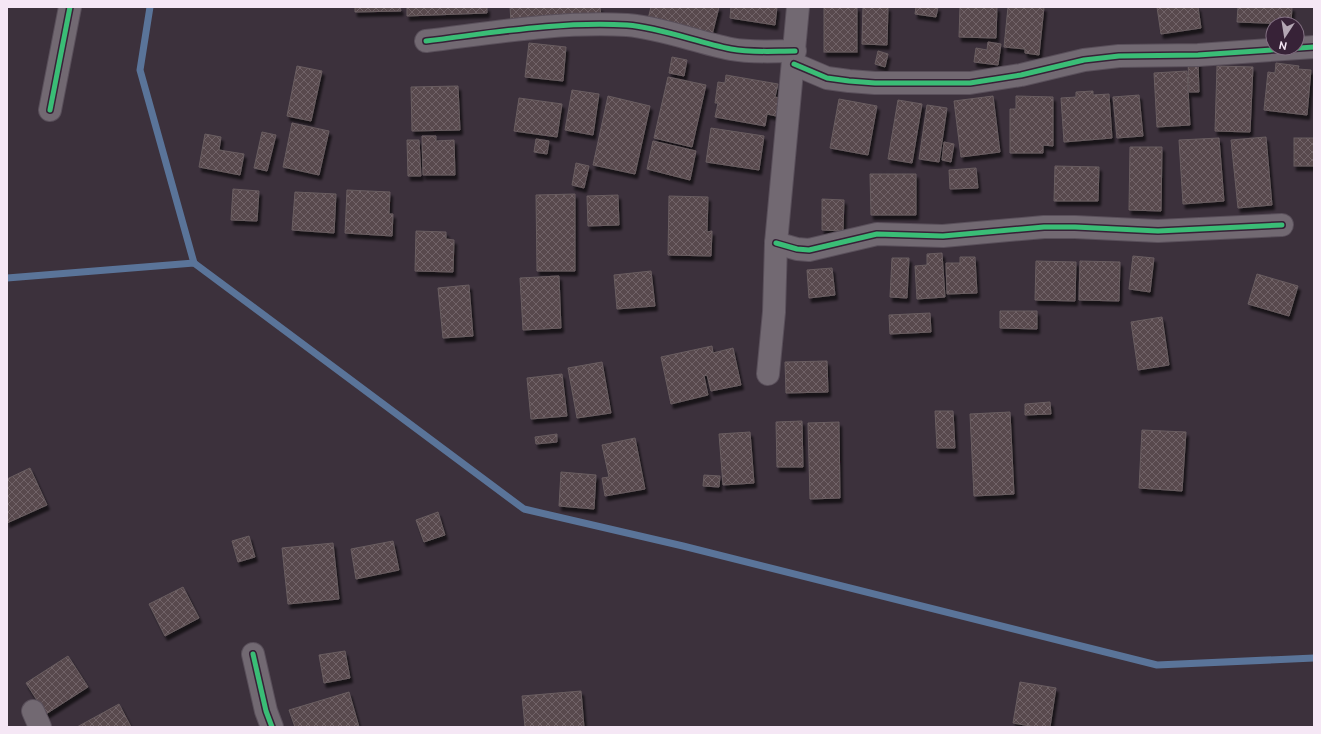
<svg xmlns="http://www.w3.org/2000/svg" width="1321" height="734" font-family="Ubuntu,sans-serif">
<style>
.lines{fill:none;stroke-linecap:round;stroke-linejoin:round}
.stream{stroke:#5a7499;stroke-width:7}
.building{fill:url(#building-cross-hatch);stroke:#695d60;filter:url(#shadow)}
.street-casing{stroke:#594f5a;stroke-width:24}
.street{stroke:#726972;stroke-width:22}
.cycleway-casing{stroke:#372237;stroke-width:8}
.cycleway{stroke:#3abd76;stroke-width:5}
</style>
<defs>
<pattern id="building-cross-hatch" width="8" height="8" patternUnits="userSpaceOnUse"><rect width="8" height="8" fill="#584a4e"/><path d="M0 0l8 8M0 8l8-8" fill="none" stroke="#716468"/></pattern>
<filter id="shadow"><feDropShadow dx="2.5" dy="4.5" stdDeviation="1" flood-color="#0009"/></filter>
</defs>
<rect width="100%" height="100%" fill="#3c313c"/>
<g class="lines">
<!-- stream -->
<g class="stream">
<polyline points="150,7 140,70 194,263"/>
<polyline points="7,278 194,263 524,509 683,546 1157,665 1314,658"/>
</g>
</g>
<!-- building -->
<g class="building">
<polygon points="355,7 400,7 401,11 355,12"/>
<polygon points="407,7 487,7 487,13 407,16"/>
<polygon points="510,7 600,7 601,17 511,22"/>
<polygon points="651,7 719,7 712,35 648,19"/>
<polygon points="731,7 777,7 775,25 730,18"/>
<rect x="824" y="7" width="33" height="45"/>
<polygon points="863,7 888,7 887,45 862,44"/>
<polygon points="916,7 938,7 936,17 915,14"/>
<polygon points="960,7 997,7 996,38 959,37"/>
<polygon points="1008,7 1044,7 1039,55 1025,53 1025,49 1004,47"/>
<polygon points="1157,7 1198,7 1201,28 1161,34"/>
<polygon points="1238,7 1292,7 1291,24 1237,22"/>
<polygon points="988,42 1001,44 998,65 974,62 976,48 987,50"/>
<polygon points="529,43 566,47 563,81 525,77"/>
<polygon points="878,51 888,54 885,67 875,64"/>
<polygon points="672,57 687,60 684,76 669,73"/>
<polygon points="1188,60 1198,60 1199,92 1189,92"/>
<polygon points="1276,63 1299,66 1298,69 1311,70 1307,115 1264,110 1268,72 1275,73"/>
<polygon points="297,66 322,71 311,121 287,116"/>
<polygon points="1217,66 1253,67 1250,132 1215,131"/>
<polygon points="1187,71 1190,125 1157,127 1154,73"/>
<polygon points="726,75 778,84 775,97 779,98 776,116 767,114 765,126 715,117 718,103 715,103 718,82 725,83"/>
<polygon points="668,77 706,85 692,147 654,138"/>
<polygon points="458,86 460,130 412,131 411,87"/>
<polygon points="572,90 599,94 593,135 565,130"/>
<polygon points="1093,91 1093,95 1109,94 1112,138 1064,142 1061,98 1076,97 1076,92"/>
<polygon points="1139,95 1143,136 1117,138 1113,97"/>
<polygon points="608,96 650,106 635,174 593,165"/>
<polygon points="993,96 1000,152 961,157 954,101"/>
<polygon points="1016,96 1053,97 1053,146 1043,145 1043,153 1010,153 1010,109 1016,109"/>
<polygon points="519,98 562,104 557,137 514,131"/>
<polygon points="839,99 877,106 868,155 830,148"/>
<polygon points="898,100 922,104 912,163 888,159"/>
<polygon points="927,105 947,108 939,162 919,159"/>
<polygon points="292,123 329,131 319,175 283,167"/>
<polygon points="711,128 764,136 759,170 706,162"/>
<polygon points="262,132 276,135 267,171 254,168"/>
<polygon points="205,134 221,137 219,150 244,154 240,175 199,167"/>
<polygon points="422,136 436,136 436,141 454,140 455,175 423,175"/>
<polygon points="1266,137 1272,205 1238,208 1231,140"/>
<polygon points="1219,138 1224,201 1183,204 1179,140"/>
<rect x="1294" y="138" width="20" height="28"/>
<polygon points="536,139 549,141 547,154 534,152"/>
<polygon points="407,140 419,140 421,176 408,176"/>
<polygon points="653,141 696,151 690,180 647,169"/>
<polygon points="944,142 954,144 951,162 942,160"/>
<polygon points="1130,147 1162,147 1161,211 1129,210"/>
<polygon points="576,163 589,166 584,188 572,185"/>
<polygon points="1055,166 1099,167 1098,201 1054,201"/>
<polygon points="976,168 978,188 950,189 949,170"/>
<polygon points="870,174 916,174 916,215 871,215"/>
<polygon points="233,189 259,191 257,221 231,220"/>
<polygon points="347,190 390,192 389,214 393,214 392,236 345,233"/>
<polygon points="295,192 336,194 334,233 292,230"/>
<polygon points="575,194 575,271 537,271 536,195"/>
<polygon points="618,195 619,225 588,226 587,196"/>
<polygon points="669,196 708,197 707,232 712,231 711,256 668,255"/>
<polygon points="822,199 844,200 843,231 822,230"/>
<polygon points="416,231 446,232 446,239 454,240 453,272 415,271"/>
<polygon points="942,253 945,297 917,299 915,266 927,265 927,254"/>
<polygon points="1133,256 1154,258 1150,292 1129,289"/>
<polygon points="960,257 975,257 977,293 947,294 946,263 960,263"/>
<polygon points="892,258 909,258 907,298 890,297"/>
<polygon points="1036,261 1076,262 1075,301 1035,300"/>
<polygon points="1080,261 1120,262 1119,301 1079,300"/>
<polygon points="832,268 835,295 809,298 807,270"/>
<polygon points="651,271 655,306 617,309 614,275"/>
<polygon points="1257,274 1298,286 1289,316 1248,304"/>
<polygon points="559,276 561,328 523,330 520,278"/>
<polygon points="469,285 473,336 443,338 438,288"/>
<polygon points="1000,311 1037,311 1037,329 1000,328"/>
<polygon points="930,313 931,332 890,334 889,315"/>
<polygon points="1162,317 1169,365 1138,370 1131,322"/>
<polygon points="712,346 713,353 733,348 741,385 711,391 707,375 704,376 708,395 671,404 661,357"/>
<polygon points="827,361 828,392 786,393 785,362"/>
<polygon points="602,362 611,413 577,418 568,368"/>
<polygon points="562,374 567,416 531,419 527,378"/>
<polygon points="1050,402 1051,414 1025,415 1025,404"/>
<polygon points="935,411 953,411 955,448 937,448"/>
<polygon points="1010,412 1014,494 974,496 970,414"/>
<polygon points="802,421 803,467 777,467 776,422"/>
<polygon points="839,422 840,498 810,499 808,423"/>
<polygon points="1142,430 1186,432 1182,491 1139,488"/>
<polygon points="750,432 754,483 723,485 719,434"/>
<polygon points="557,434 557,442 536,444 535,437"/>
<polygon points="635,438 645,489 605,496 602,478 609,477 602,445"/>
<polygon points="30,468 47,505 7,523 7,479"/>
<polygon points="561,472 596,475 594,509 559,506"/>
<polygon points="704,475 720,476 719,487 703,486"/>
<polygon points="438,512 445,535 424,542 416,520"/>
<polygon points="249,536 255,557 238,562 232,541"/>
<polygon points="393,541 399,570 356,579 351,549"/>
<polygon points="333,543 339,599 288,604 282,548"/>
<polygon points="183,587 199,618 165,636 149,604"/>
<polygon points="345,651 350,678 324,683 319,655"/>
<polygon points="68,656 88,687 46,714 26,683"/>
<polygon points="1020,682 1056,688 1050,727 1036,727 1013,723"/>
<polygon points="581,691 584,727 525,727 522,696"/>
<polygon points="349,692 359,727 295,727 289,710"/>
<polygon points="119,704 131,727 77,727"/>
</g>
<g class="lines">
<!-- street casing -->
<g class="street-casing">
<g id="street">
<path d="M 426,41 C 492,33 560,21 627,25 C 662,28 696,42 731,49 C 752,53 774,51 795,51"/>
<polyline points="794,64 827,78 849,81 875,83 970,83 1021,75 1084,60 1119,56 1198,55 1314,47"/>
<polyline points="50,110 70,7"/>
<polyline points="776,243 797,249 809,250 877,234 943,236 1044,227 1075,227 1158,231 1282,225"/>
<polyline points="768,374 774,312 776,243 798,7"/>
<polyline points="253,654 266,711 272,727"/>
<polyline points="33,711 40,727"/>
</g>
</g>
<!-- street -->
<use href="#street" class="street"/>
<!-- cycleway casing -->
<g class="cycleway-casing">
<g id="cycleway">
<path d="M 426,41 C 492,33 560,21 627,25 C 662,28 696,42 731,49 C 752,53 774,51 795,51"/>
<polyline points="794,64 827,78 849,81 875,83 970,83 1021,75 1084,60 1119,56 1198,55 1314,47"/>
<polyline points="50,110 70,7"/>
<polyline points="776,243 797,249 809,250 877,234 943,236 1044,227 1075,227 1158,231 1282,225"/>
<polyline points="253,654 266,711 272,727"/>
</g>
</g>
<!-- cycleway -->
<use href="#cycleway" class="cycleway"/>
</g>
<!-- border -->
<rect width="1321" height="734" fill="none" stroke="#f5e7f5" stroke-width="16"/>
<!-- north arrow -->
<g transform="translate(1285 36) rotate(192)"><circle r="19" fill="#372237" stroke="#837183"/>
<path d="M0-3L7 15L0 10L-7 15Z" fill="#b4a7b4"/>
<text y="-6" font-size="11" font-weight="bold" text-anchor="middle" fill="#f5e7f5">N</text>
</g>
</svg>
